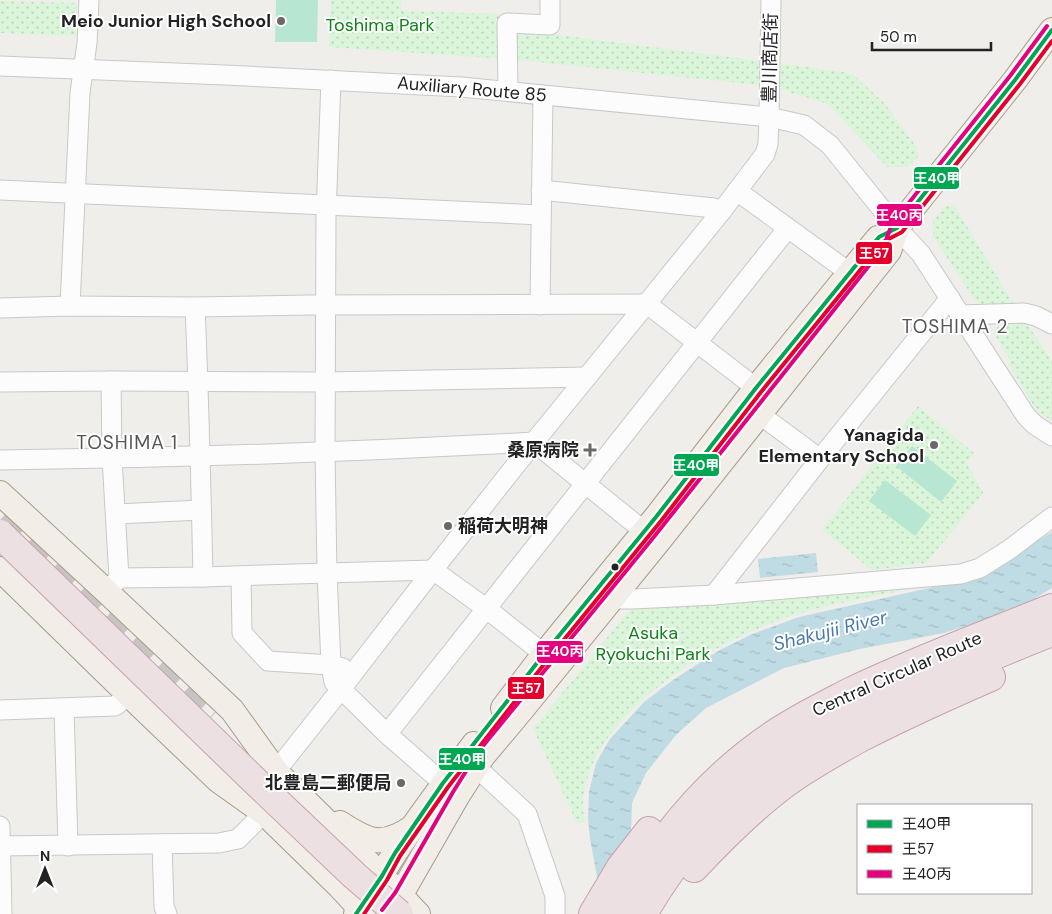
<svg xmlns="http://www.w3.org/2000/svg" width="1052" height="914" font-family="'DM Sans','Noto Sans JP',sans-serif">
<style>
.park{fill:url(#park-dots)}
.pitch{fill:#b7e6d2}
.water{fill:url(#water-ripples)}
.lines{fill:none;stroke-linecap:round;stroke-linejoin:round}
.major-tunnel{stroke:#c7c5c3;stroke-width:24;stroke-dasharray:24 12;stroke-linecap:butt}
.minor-casing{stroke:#c9c8c7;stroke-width:21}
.major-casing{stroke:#a79c86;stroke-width:26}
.highway-casing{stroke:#c5a2ac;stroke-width:30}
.minor{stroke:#fdfcfc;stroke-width:19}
.major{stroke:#f3ede7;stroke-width:24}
.highway{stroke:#ece0e2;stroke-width:28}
.highway-bridge-casing{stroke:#c5a2ac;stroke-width:30;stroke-linecap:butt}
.highway-bridge{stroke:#ece0e2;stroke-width:28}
.bus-1-casing{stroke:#fff;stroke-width:8}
.bus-2-casing{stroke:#fff;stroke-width:8}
.bus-3-casing{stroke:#fff;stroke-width:8}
.bus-1{stroke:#00a651;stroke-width:4}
.bus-2{stroke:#e4002b;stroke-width:4}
.bus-3{stroke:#e5007d;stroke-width:4}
.poi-dot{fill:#6a6968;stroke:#fff;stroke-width:2}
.bus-dot{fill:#222;stroke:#fff;stroke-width:2}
.labels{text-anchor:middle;stroke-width:4;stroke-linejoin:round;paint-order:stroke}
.poi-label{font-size:18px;font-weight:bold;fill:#222;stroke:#fff;text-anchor:end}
.park-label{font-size:18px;fill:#0c8416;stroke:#fff}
.street-label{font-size:18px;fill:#222;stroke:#fff}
.neighbourhood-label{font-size:19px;letter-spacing:1px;fill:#555;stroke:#fff}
.water-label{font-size:19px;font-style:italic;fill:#4a7aab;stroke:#fff}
.line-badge{stroke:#fff;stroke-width:2}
.badge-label{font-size:14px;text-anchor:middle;font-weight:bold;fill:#fff}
</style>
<defs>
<pattern id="park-dots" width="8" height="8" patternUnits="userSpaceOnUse" patternTransform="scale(1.25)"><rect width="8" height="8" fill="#daf5da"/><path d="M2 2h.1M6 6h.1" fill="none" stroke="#bbd2bb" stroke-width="1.8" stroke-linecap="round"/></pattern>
<pattern id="water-ripples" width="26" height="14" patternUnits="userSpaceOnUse" patternTransform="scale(1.25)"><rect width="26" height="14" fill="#bfdbe3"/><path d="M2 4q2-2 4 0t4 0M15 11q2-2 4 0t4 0" fill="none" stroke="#a4bcc2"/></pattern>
</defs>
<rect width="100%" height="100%" fill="#f0eeeb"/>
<!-- park -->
<g class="park">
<polygon points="331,0 401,0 401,11 504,14 559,35 844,72 855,76 885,104 916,146 918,157 907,167 887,167 828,104 769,86 507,59 329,47"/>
<polygon points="0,1 77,3 76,36 0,33"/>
<polygon points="954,205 1013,303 982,305 974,299 933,236 933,221 945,206"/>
<polygon points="1001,321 1024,321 1037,338 1052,361 1052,421 1040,413 1033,405 1009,364 1011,362 994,333"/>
<polygon points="918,406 974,453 966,463 983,492 982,495 926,563 872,570 822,530"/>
<path d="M 957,579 C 931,585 905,590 879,595 C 846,602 811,608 779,620 C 707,647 588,715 583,803 C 583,809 584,815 585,821 L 577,823 L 533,729 L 632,607 Z"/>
</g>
<!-- pitch -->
<g class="pitch">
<polygon points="276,0 318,0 317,42 275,42"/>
<polygon points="912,446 957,481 941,502 896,466"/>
<polygon points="885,480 931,515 915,536 869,501"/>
</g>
<!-- water -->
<g class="water">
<polygon points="1052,532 1052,588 1018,609 944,633 860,649 784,668 706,708 676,735 646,773 632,803 631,834 598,882 590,839 588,819 589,792 596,763 610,739 644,702 673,680 718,651 750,635 799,617 947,584 1018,552"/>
<polygon points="816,553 818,572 760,578 758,559"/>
</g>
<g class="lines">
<!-- major-tunnel -->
<polyline class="major-tunnel" points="0,520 216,712"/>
<!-- minor casing -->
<g class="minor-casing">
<g id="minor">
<polyline points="0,66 225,75 461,87 769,117 804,125 830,145 897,228 921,254 1026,416 1035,425 1052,436"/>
<polyline points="331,80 326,215 325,452 327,573 331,665 334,682 387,734 443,783"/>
<polyline points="508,91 507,23 550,25 550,0"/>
<polyline points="0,190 541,215"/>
<polyline points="541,190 714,208 721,212"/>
<polyline points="737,191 850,273"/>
<polyline points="540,305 543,95"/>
<polyline points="70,306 80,93 87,43 89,0"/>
<path d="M 195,307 C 199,397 201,487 203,577"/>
<polyline points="0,308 70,306 195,307 308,305 647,304 756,388"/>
<polyline points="960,315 1024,313 1036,316 1052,324"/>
<polyline points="111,381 112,458 119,578 111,587"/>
<polyline points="0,382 111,381 325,382 587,377"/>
<polyline points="820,459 950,298"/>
<path d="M 0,460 C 178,458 356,452 534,442 L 655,540"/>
<polyline points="116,514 201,510"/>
<polyline points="241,576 242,633 268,661 331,665 343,668"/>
<polyline points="119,578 203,577 327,573 433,570 487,609 544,654"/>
<polyline points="714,595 820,459 759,414"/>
<polyline points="612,599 633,599 714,595 961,574 980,568 1010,549 1052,517"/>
<polyline points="64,709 68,846"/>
<polyline points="0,710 115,706 129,695"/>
<polyline points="387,734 787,229"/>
<polyline points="476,767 527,814 555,896 555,914"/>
<polyline points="276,771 341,689 433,570 534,442 721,212 765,154 768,144 769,117 771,0"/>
<polyline points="0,826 2,914"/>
<polyline points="162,844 164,907 167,914"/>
<polyline points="0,846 219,843 238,839 264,813"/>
</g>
</g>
<!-- major casing -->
<g class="major-casing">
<g id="major">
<polyline points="0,493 107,592 232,710 276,771"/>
<polyline points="0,569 129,695 219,781 264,813"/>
<polyline points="503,708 544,654 656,517 756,388 878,238"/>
<polyline points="265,761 382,876 418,914"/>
<polyline points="252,801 340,887 365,914"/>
<path d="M 340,823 C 369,842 382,848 413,827"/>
<path d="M 356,914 C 370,894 382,873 395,853 C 420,815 447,779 474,744"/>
<polyline points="387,914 400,896 458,795 483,756 520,712 658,542 889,251 897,228 1015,80 1052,30"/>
</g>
</g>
<!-- highway casing -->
<g class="highway-casing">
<g id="highway">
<path d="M 694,868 C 722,838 752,808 786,783 C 809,766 835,752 860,738 C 903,716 947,696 991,677"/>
<polyline points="593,914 621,867 649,831"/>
<path d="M 617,914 C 655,844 706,780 773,735 C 798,718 825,705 852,691 C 917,660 985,635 1052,608"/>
<path d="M 643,914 C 675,858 718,808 770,769 C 824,728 888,700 950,674 C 984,660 1018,645 1052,632"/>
</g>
</g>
<!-- minor -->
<use href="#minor" class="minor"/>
<!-- major -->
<use href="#major" class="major"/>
<!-- highway -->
<use href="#highway" class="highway"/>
<!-- highway-bridge casing -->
<g class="highway-bridge-casing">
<polyline id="highway-bridge" points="0,534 257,783 355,876 399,914"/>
</g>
<!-- highway-bridge -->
<use href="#highway-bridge" class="highway-bridge"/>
<!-- bus-1 casing -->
<g class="bus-1-casing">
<polyline id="bus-1" points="356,914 382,876 395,853 443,783 544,654 656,517 756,388 879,237 897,228 1015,80 1052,30"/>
</g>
<!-- bus-2 casing -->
<g class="bus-2-casing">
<polyline id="bus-2" points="364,914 387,880 400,856 448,787 549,658 661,521 761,392 883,242 902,232 1020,84 1052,41"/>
</g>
<!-- bus-3 casing -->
<g class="bus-3-casing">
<polyline id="bus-3" points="382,910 395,893 453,792 478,752 653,538 883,248 892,224 1010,76 1047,26"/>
</g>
<!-- bus-1 -->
<use href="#bus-1" class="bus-1"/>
<!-- bus-2 -->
<use href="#bus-2" class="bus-2"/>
<!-- bus-3 -->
<use href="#bus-3" class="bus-3"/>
</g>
<!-- markers -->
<g class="poi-dot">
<circle cx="281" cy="21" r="5"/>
<circle cx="934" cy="445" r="5"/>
<path d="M587.5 442.5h5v5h5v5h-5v5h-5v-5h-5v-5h5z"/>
<circle cx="448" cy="526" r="5"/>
<circle cx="401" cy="783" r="5"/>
</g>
<circle class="bus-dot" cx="615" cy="567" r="4.5"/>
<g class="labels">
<!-- poi labels -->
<g class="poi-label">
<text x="271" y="27">Meio Junior High School</text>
<text x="924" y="441">Yanagida<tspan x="924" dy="21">Elementary School</tspan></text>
<text x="579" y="456">桑原病院</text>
<text x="458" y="532" text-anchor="start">稲荷大明神</text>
<text x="391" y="789">北豊島二郵便局</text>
</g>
<!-- park labels -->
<g class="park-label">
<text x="380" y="31">Toshima Park</text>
<text x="653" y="639">Asuka<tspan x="653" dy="21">Ryokuchi Park</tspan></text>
</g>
<!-- street labels -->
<g class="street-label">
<text transform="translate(770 58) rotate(-89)" y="6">豊川商店街</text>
<text transform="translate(472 89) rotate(5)" y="6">Auxiliary Route 85</text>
<text transform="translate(897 674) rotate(-24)" y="6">Central Circular Route</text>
</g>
<!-- neighbourhood labels -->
<g class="neighbourhood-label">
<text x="955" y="333">TOSHIMA 2</text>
<text x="127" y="449">TOSHIMA 1</text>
</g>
<!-- water labels -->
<g class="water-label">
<text transform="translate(830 630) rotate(-14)" y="7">Shakujii River</text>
</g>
</g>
<g class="line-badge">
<rect x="913" y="166" width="47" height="24" rx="5" fill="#00a651"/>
<rect x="876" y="203" width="47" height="24" rx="5" fill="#e5007d"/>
<rect x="855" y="241" width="38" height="24" rx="5" fill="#e4002b"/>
<rect x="673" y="453" width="47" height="24" rx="5" fill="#00a651"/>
<rect x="536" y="640" width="48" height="24" rx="5" fill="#e5007d"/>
<rect x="507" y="676" width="38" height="24" rx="5" fill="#e4002b"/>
<rect x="438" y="747" width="48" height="24" rx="5" fill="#00a651"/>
</g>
<g class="badge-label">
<text x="937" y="183">王40甲</text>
<text x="899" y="220">王40丙</text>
<text x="874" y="258">王57</text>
<text x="696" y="470">王40甲</text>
<text x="560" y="656">王40丙</text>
<text x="526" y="693">王57</text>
<text x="462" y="764">王40甲</text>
</g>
<!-- legend -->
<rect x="857" y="804" width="175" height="90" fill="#ffffff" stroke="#a7a7a7"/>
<rect x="867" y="820" width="25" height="8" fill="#00a651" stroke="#a7a7a7"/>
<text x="902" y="829" font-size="15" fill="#222222">王40甲</text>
<rect x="867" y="845" width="25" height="8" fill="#e4002b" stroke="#a7a7a7"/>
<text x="902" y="854" font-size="15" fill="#222222">王57</text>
<rect x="867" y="870" width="25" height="8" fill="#e5007d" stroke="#a7a7a7"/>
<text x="902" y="879" font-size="15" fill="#222222">王40丙</text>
<!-- north arrow -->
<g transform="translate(45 869)" stroke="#ffffff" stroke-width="4" paint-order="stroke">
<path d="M0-4L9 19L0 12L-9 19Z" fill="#222222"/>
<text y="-8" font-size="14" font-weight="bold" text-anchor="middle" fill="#222222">N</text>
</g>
<!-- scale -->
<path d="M872 42v8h119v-8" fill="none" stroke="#222222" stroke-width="2.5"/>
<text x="880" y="42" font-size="15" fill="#222222" stroke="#ffffff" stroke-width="4" paint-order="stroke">50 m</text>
</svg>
